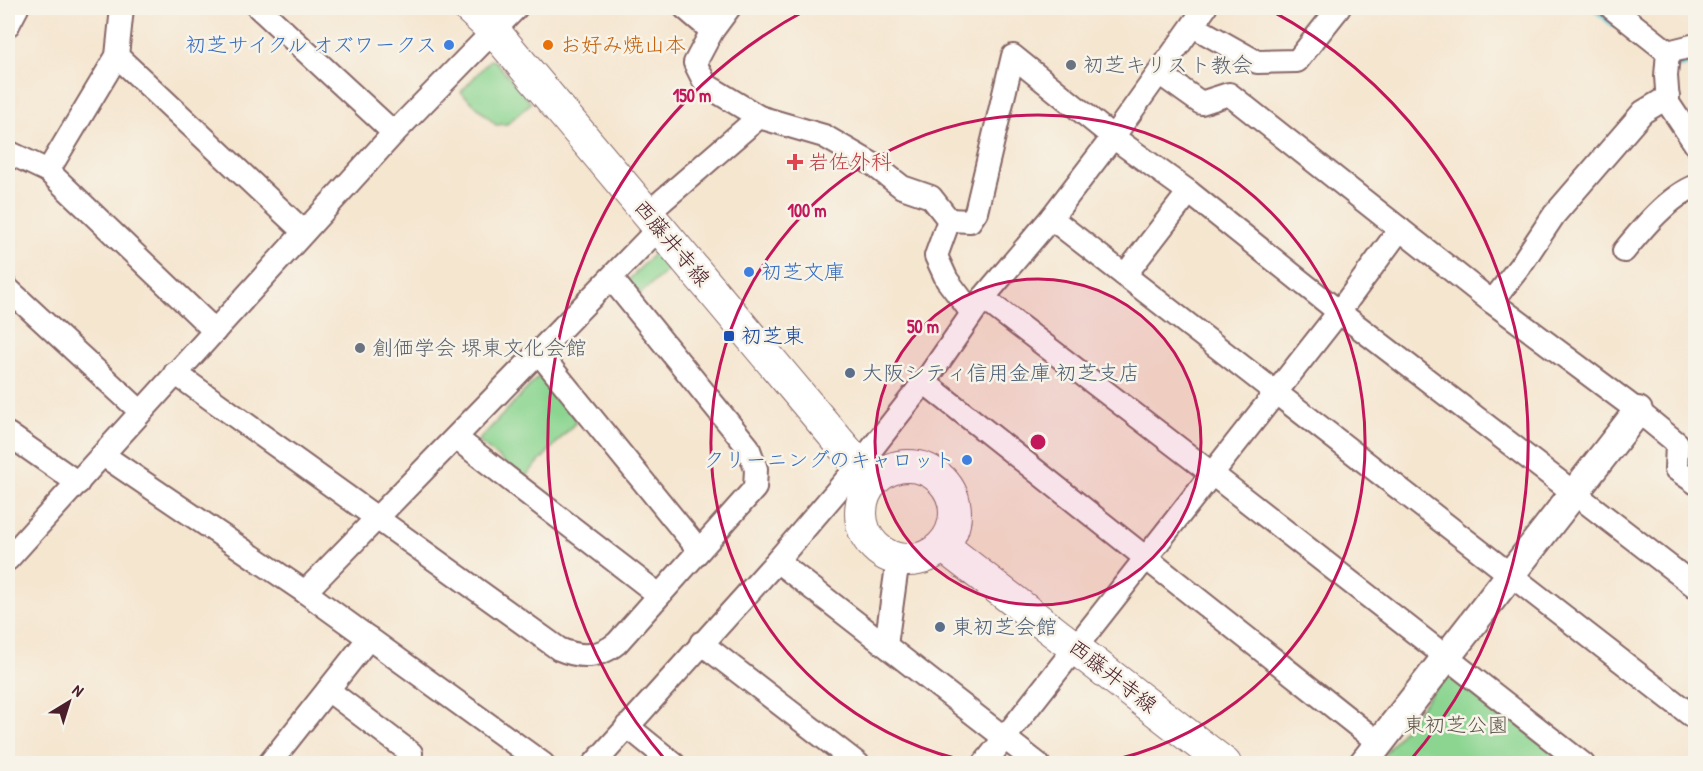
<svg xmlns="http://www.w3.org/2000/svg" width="1703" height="771" font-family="'Patrick Hand','Klee One',sans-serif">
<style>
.green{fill:#8bd591;stroke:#6a7a5e;stroke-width:1.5}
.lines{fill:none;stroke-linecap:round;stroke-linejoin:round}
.stream{stroke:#5bc7d3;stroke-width:7}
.minor-casing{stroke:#866565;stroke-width:26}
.tertiary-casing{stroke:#866565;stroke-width:32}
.secondary-casing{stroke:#866565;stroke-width:34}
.minor{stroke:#fff;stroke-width:22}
.tertiary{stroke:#fff;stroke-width:28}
.secondary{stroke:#fff;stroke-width:32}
.ring{fill:none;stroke:#c2185b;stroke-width:3}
.shop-dot{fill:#3f7fe0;stroke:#f7f3e8;stroke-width:2}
.food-dot{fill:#e8710a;stroke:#f7f3e8;stroke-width:2}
.worship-dot{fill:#6b7280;stroke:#f7f3e8;stroke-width:2}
.health-dot{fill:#e0444e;stroke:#f7f3e8;stroke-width:2}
.transit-dot{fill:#1a4fb4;stroke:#f7f3e8;stroke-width:2}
.service-dot{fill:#5c6f8a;stroke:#f7f3e8;stroke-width:2}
.labels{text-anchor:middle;stroke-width:5;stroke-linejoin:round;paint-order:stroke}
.shop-label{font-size:21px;fill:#366cbe;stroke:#f7f3e8;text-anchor:end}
.food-label{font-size:21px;fill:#c56008;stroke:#f7f3e8;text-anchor:start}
.worship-label{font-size:21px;fill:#5b616d;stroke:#f7f3e8;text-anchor:start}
.health-label{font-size:21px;fill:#be3a42;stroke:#f7f3e8;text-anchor:start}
.street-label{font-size:21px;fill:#4a1f2b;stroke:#f7f3e8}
.transit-label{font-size:21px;fill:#164399;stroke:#f7f3e8;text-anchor:start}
.service-label{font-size:21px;fill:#4e5e75;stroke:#f7f3e8;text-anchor:start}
.park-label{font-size:21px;fill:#5e564a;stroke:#f7f3e8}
.centre{fill:#c2185b;stroke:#f7f3e8;stroke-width:3}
.ring-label{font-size:18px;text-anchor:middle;font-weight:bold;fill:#c2185b;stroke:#f7f3e8;stroke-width:5;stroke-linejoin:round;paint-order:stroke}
</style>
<rect width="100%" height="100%" fill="#f7f3e8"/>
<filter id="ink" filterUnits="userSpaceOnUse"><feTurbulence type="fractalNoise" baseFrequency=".0167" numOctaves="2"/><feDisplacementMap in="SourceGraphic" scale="12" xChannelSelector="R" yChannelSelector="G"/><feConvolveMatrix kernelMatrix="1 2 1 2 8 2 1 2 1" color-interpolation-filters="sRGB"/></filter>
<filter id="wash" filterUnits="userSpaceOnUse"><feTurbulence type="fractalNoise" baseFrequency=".008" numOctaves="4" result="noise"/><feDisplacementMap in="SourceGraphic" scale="24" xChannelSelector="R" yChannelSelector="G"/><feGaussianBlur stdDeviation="1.35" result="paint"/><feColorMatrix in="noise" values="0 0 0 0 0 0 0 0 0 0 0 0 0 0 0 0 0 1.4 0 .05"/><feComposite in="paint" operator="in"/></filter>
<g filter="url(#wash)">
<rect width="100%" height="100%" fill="#f5e6d0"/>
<!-- green -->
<g class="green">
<polygon points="490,60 495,61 531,103 507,124 496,125 461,92"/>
<polygon points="656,251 670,268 640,294 628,281"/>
<polygon points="540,375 577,421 524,478 478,441"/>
<polygon points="1456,675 1569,764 1377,764 1444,677"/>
</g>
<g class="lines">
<!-- stream -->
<g class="stream">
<polyline points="1595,8 1615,25"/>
<polyline points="1633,40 1656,58"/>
<polyline points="1675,66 1696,60"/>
</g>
</g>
</g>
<g filter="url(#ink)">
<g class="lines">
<!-- minor casing -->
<g class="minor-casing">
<g id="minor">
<polyline points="259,8 394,133"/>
<polyline points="685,8 712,31"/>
<polyline points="729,8 712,31 695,63 706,85 759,117"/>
<polyline points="1612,8 1668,52 1696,45"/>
<polyline points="8,25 17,8"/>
<polyline points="1193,26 1257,62 1297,61 1339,8"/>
<polyline points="1668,52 1666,76 1668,103 1696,145"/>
<polyline points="117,56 304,232"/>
<polyline points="1159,73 1201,103 1229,94 1492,302 1638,411 1677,443 1676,469 1696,483"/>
<polyline points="8,152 48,171 215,331"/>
<polyline points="48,171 117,56 122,8"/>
<polyline points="647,214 759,117 824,136 874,165 902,187 931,197 949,220 936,256 947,280 972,313"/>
<polyline points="1051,218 1696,719"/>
<polyline points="949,220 970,221 976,212 1013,56 1113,137 1189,192"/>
<path d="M 1624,251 C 1642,229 1669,196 1696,186"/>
<polyline points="1125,275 1189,192 1339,312 1696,587"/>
<polyline points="8,289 140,411"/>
<polyline points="983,298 1211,473 1583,764"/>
<polyline points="1492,302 1520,266 1554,215 1643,112 1668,97"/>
<polyline points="539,353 699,550"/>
<path d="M 175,373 L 559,649 C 580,658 599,658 617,643 L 755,488 L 756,469 L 748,447 L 611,278"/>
<polyline points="924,382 1379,743"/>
<polyline points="8,434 78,483"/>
<polyline points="456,438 659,595"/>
<polyline points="103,455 305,592 543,764"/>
<polyline points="8,559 394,133 516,8"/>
<polyline points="777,561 1038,764"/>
<polyline points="305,592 659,228"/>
<polyline points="701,643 858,764"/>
<polyline points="886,645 898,559"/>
<polyline points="328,690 411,753"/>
<polyline points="627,726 674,764"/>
<polyline points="269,764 369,638"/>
<polyline points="594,764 777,561 859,465 931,373 983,298 1051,218 1113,137 1205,8"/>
<polyline points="984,764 1339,312 1400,229"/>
</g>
</g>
<!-- tertiary casing -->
<g class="tertiary-casing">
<polyline id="tertiary" points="1363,764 1638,411"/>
</g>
<!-- secondary casing -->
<g class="secondary-casing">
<g id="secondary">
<polyline points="469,8 494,31 872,481"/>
<circle cx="908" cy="513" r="47"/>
<polyline points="943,546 1225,764"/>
</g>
</g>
<!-- minor -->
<use href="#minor" class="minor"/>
<!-- tertiary -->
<use href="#tertiary" class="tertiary"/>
<!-- secondary -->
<use href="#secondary" class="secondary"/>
</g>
</g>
<!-- distance rings -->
<circle cx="1038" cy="442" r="163" fill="#c2185b" fill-opacity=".12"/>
<g class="ring">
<circle cx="1038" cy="442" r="163"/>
<path d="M976 763A327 327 0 1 1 1100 763"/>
<path d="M668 763A490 490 0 0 1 808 9M1268 9A490 490 0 0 1 1408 763"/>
</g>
<!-- markers -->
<g class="shop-dot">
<circle cx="449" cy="45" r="6"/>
<circle cx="749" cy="272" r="6"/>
<circle cx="967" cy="460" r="6"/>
</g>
<circle class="food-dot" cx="548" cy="45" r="6"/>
<g class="worship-dot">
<circle cx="1071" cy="65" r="6"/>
<circle cx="360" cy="348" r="6"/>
</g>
<path class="health-dot" d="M792 153h6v6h6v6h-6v6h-6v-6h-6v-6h6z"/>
<rect class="transit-dot" x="723" y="330" width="12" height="12" rx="3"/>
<g class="service-dot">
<circle cx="850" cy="373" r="6"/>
<circle cx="940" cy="627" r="6"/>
</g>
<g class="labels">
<!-- shop labels -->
<g class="shop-label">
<text x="437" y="52">初芝サイクル オズワークス</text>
<text x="761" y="279" text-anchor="start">初芝文庫</text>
<text x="955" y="467">クリーニングのキャロット</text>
</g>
<!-- food labels -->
<g class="food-label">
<text x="560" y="52">お好み焼山本</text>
</g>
<!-- worship labels -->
<g class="worship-label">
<text x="1083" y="72">初芝キリスト教会</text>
<text x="372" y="355">創価学会 堺東文化会館</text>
</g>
<!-- health labels -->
<g class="health-label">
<text x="808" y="169">岩佐外科</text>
</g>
<!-- street labels -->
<g class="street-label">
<text transform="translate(672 243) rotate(50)" y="7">西藤井寺線</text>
<text transform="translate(1113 676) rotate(38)" y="7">西藤井寺線</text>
</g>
<!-- transit labels -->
<g class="transit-label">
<text x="741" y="343">初芝東</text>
</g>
<!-- service labels -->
<g class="service-label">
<text x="862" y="380">大阪シティ信用金庫 初芝支店</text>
<text x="952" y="634">東初芝会館</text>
</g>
<!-- park labels -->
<g class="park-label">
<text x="1456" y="732">東初芝公園</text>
</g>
</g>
<circle cx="1038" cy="442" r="9" class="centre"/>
<g class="ring-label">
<text x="692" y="102">150 m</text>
<text x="807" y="217">100 m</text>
<text x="923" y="333">50 m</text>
</g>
<!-- margin -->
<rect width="1703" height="771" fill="none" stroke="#f7f3e8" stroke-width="30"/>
<!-- north arrow -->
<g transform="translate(69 702) rotate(38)" stroke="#f7f3e8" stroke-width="4.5" paint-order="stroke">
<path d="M0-4.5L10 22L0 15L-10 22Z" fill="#4a1f2b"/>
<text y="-9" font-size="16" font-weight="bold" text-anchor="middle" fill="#4a1f2b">N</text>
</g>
</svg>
